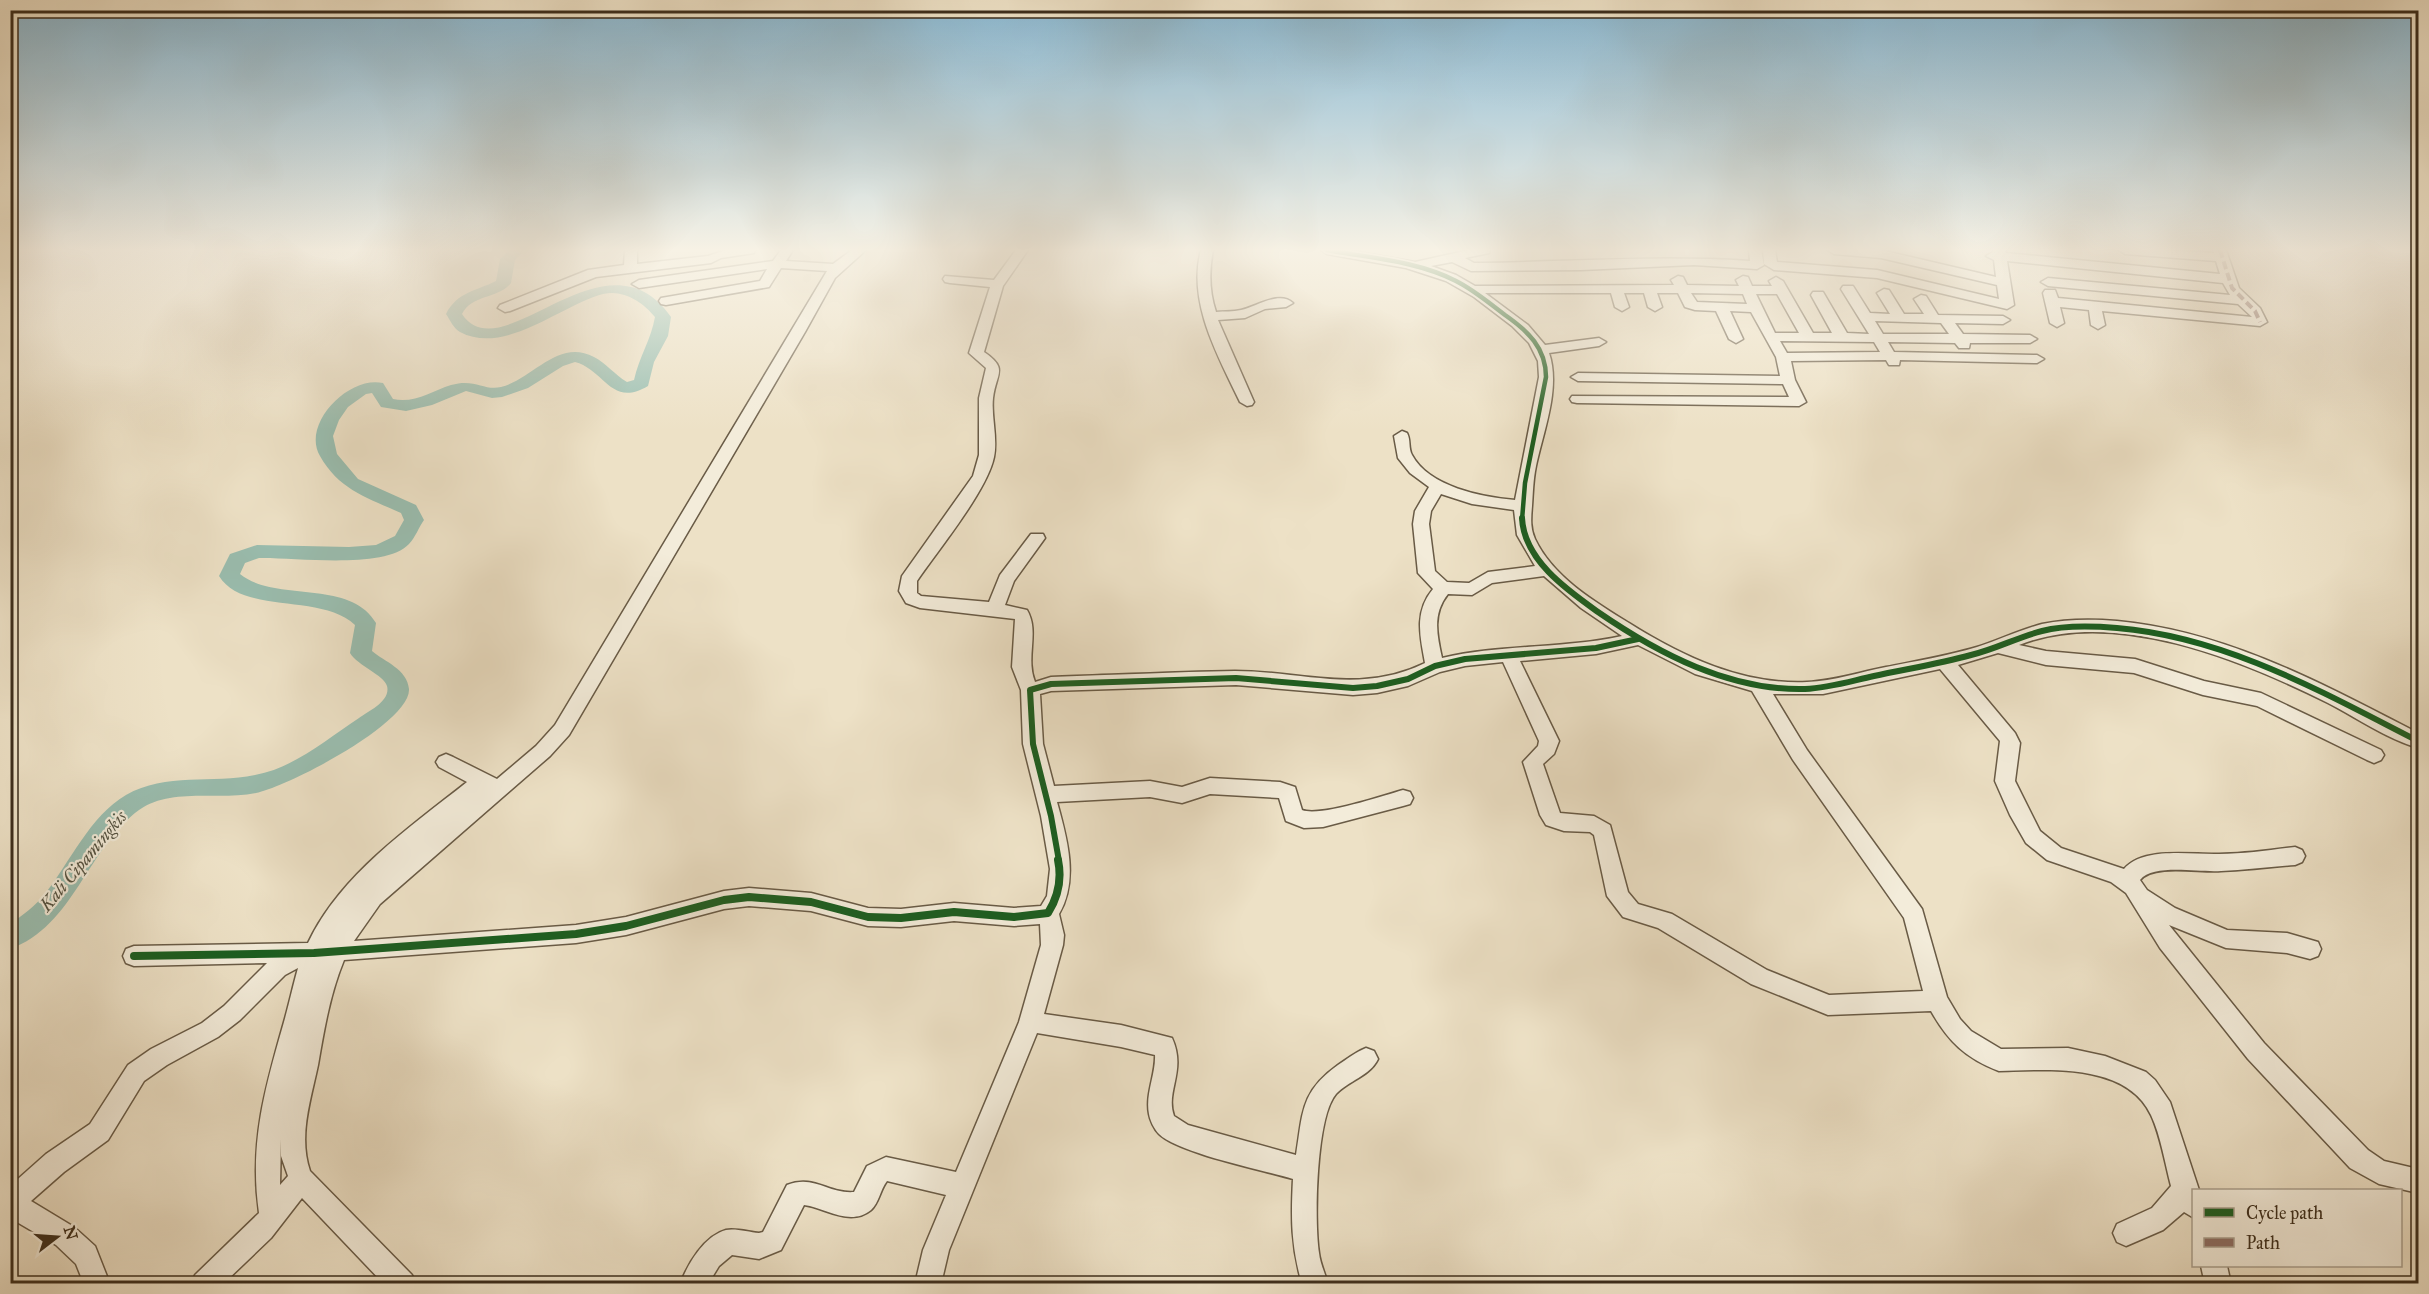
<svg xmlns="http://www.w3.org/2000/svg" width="2429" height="1294" font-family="'IM FELL Great Primer',serif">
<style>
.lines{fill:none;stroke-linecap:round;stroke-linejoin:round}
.river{fill:#9abeb0;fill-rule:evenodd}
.minor-casing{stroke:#695b46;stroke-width:3}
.minor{fill:#f3ecda;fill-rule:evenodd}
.quiet{stroke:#8d6e63;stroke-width:4;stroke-dasharray:8 4;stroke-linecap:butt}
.cycleway-far2-casing{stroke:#f3ecda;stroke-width:8}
.cycleway-far1-casing{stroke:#f3ecda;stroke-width:10}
.cycleway-casing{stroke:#f3ecda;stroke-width:11}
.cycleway-far2{stroke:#1b5e20;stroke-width:4.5}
.cycleway-far1{stroke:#1b5e20;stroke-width:6}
.cycleway{stroke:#1b5e20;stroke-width:8}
.labels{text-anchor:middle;stroke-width:4.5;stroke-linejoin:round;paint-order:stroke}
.water-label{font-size:18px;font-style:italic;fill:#545241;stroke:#f3ecda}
</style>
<rect width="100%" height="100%" fill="#ede1c6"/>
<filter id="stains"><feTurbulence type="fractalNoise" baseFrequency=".00333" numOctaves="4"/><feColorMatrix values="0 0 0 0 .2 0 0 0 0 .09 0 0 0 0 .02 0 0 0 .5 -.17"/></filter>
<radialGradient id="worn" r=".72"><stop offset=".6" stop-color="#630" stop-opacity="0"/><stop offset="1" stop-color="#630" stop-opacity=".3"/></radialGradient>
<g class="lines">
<!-- river -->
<path class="river" d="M 509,250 L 525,250 L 515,260 L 511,283 C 498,299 472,294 462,314 C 502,374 605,223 671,317 L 668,336 L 654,362 L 648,386 C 611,408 605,370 575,362 L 563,366 L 528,388 L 502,397 L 492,398 L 466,391 L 432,405 L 406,411 L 381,407 L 372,393 L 366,394 L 348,407 L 339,420 L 333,436 L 337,454 L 358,479 L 416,505 L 424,520 C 419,527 415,538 409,544 C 385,570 293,557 259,558 L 245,563 L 240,574 C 276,603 350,578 376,623 L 372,651 C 385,662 407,669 409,689 C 411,723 287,787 256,793 C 219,801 172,787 139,810 C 88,847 74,926 10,949 L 10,924 C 23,915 35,906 45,894 C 70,862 90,816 126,795 C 166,772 212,784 255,775 C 294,768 327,739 359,718 C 369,711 391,701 387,686 C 384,675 358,666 350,653 L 355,625 C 321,593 243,615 219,576 L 230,554 L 257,545 L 349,547 L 376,545 L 395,536 L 404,520 L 401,513 C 368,498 339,490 320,456 C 301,424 349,375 383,383 L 393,399 C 414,404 432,391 451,385 C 475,378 484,391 501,387 C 533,379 558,338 594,357 C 606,363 615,375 627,382 L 634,380 C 639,357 651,340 655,317 C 643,302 623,289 603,294 C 561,305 505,356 460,332 C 454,329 450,320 446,314 C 457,292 476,291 496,281 L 500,259 Z"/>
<!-- minor casing -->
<g class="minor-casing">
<g id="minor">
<polygon points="625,250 637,250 637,264 708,256 726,250 755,250 754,253 721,258 711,263 596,277 510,311 505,312 498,308 500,305 588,270 624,265"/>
<path d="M 781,250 L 793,250 L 786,261 L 833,264 L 852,250 L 866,250 L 835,278 L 805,332 L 569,735 L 550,756 L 380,904 L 354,941 L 576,925 L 626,917 L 724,891 L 749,888 L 811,893 L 868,908 L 901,909 L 954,903 L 1014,908 L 1041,906 L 1047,896 L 1050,869 L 1041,816 L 1023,744 L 1021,690 L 1012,667 L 1015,619 L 920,608 L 906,603 L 899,591 L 902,576 L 973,476 L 979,455 L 979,398 L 986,368 L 969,353 L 990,287 L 950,283 L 945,282 L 943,279 L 945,276 L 994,280 L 1016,250 L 1028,250 L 1003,286 L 984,352 C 1009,369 996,373 993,398 C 991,417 998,438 994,457 C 987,491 938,550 917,581 L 917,593 L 921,596 L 989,602 L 1000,575 L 1031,534 L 1043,534 L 1045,538 L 1014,581 L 1005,605 L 1027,610 C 1040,632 1025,657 1035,682 L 1051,677 C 1112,675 1174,672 1235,671 C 1304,671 1359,695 1425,663 C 1420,636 1414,612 1433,589 L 1418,573 L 1413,524 L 1415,511 L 1429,487 L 1410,473 L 1398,458 L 1394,436 L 1402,431 L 1407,433 C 1411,440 1408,448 1412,455 C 1429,487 1482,497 1515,500 L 1539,377 L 1538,361 L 1529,343 L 1512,326 L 1474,297 L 1446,281 L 1406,268 L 1327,254 L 1321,250 L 1347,250 L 1415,262 L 1469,250 L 1490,250 L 1489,253 L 1465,258 L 1474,263 C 1566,262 1658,255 1750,261 L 1749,250 L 1761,250 L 1764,265 L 1757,269 L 1694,265 L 1581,270 L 1471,271 L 1452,262 L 1431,266 L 1456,275 L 1475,286 L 1674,285 L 1671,280 L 1678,276 L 1683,277 L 1687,285 L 1739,286 L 1736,280 L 1743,276 L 1748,277 L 1752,286 L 1772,286 L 1769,281 L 1776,277 L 1783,281 L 1813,333 L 1832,333 L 1811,295 L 1813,292 L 1823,292 L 1847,333 L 1869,334 L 1841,289 L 1843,286 L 1853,286 L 1870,313 L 1890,314 L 1877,293 L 1884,289 L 1889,290 L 1904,314 L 1924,314 L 1914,299 L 1921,295 L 1926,296 L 1938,315 L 2003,316 L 2010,320 L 2003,324 L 1955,323 L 1963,334 L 2030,335 L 2037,339 L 2030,343 L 1970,343 L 1969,348 L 1959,348 L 1955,343 L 1888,342 L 1894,352 L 2037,355 L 2044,359 L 2037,363 L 1900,360 L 1899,365 L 1889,365 L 1886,360 L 1791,361 L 1795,380 L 1806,402 L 1799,406 L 1577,403 L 1572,402 L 1570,399 L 1572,396 L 1789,397 L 1783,384 L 1578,381 L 1571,377 L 1578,373 L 1780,376 L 1776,357 L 1751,312 L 1730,311 L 1743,339 L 1736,343 L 1729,339 L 1716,311 L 1695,310 L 1685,307 L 1678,293 L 1657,293 L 1662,307 L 1655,311 L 1648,307 L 1644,293 L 1624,293 L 1629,307 L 1622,311 L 1615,307 L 1611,293 L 1485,293 L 1528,325 L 1545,345 L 1599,338 L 1606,342 L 1599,346 L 1549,353 C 1561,388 1543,432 1536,466 C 1533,480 1533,493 1532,506 C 1531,518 1530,528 1535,539 C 1553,577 1595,602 1629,623 C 1683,657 1743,685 1807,682 C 1834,681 1860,672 1886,667 C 1916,661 1947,656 1977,647 C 1999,640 2019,630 2042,624 C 2066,619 2093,619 2117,621 C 2226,631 2323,684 2418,733 L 2418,748 C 2387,739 2357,718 2328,703 C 2242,660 2114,607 2019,645 L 2046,651 L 2135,659 L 2204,681 L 2261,693 L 2381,750 L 2384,755 L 2381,760 L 2374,763 L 2367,760 L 2257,706 L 2203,695 L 2134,673 L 2046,665 L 1998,653 L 1958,665 L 2015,733 L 2020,743 L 2015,781 L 2040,831 L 2061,848 L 2124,869 C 2144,846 2192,855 2219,854 C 2245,854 2270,850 2295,847 L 2302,850 L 2305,856 L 2302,862 L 2295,865 C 2270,867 2246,870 2221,871 C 2200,873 2154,863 2140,880 L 2147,890 L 2175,908 L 2227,930 L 2287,933 L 2318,942 L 2321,949 L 2318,956 L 2310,959 L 2287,953 L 2226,948 L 2169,925 L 2264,1043 L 2368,1150 L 2384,1161 L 2418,1169 L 2418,1193 L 2379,1184 L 2350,1168 L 2248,1059 L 2160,948 L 2126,893 L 2111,882 L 2047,860 L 2026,843 L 2010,815 L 1995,781 L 2000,741 L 1940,669 L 1823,694 L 1773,694 L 1807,750 L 1922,909 L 1947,997 L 1960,1019 L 1971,1031 L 2001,1049 L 2068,1048 L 2105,1056 L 2146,1072 L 2155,1080 L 2170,1102 L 2199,1190 L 2194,1190 L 2194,1218 L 2184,1212 L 2163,1230 L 2126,1246 L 2117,1242 L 2113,1233 L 2117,1224 L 2152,1208 L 2171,1186 C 2165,1164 2161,1136 2151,1115 C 2126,1062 2047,1070 1999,1071 C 1965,1058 1948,1041 1931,1011 L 1828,1015 L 1751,984 L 1658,928 L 1623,917 L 1607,896 L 1594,835 L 1590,832 L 1564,831 L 1546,825 L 1540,815 L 1523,762 L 1538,746 L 1539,741 L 1503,662 L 1465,666 L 1440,672 L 1408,686 L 1377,693 L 1353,695 L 1236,685 L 1051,691 L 1040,694 L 1043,744 L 1054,786 L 1150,781 L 1182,787 L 1210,778 L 1280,782 L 1295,787 L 1302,810 C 1320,817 1382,796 1403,790 L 1410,792 L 1413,798 L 1410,804 L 1403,806 L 1323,827 L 1304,828 L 1286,821 L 1279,798 L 1210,794 L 1182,803 L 1150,797 L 1057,802 C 1067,838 1079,880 1059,914 L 1064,935 L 1063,945 L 1044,1014 L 1121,1025 L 1172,1038 C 1187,1071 1165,1091 1174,1116 L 1188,1125 L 1296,1155 C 1303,1113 1300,1092 1338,1065 C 1347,1059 1356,1052 1366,1048 L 1374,1051 L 1378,1059 C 1370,1076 1348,1081 1336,1094 C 1316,1117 1314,1221 1319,1253 C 1320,1263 1325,1273 1328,1284 L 1302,1284 C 1291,1246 1291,1218 1293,1179 C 1263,1170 1178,1153 1159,1134 C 1154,1129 1150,1120 1149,1114 C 1145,1094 1156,1074 1155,1055 L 1121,1047 L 1037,1033 L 949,1250 L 941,1284 L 915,1284 L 923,1250 L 946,1195 L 887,1181 C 880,1190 879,1203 871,1210 C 850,1227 826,1208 804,1205 L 781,1250 L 759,1259 L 732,1255 L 719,1266 L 708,1284 L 680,1284 C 688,1264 704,1236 726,1230 C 735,1228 749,1232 759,1233 L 763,1232 L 787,1185 C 814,1174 828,1194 854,1192 L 867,1166 L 886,1157 L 956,1172 L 1019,1022 L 1041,945 L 1040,924 L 1014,926 L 954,921 L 901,927 L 868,926 L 811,911 L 749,906 L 724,909 L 626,935 L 576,943 L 344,960 C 330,994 324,1030 318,1065 C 311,1099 298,1136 310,1171 L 412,1275 L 416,1284 L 384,1284 L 302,1198 L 271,1238 L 223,1284 L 191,1284 L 195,1275 L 259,1213 C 249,1144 265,1088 284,1022 C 289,1004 293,986 298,968 L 285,975 L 240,1020 L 218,1037 L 167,1065 L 144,1081 L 108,1140 L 64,1172 L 31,1201 L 74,1227 L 95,1246 L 110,1284 L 84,1284 L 76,1264 L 56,1245 L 10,1218 L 10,1186 L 46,1154 L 90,1124 L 128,1065 L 151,1049 L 202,1023 L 224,1006 L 267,963 L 134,966 L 126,963 L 123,956 L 126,949 L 134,946 L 308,943 C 340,875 409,828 467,782 L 439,767 L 436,762 L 439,757 L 446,754 L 453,757 L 497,779 L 536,746 L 555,725 L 827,271 L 781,268 L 769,287 L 666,305 L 661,304 L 659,301 L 661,298 L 760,281 L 767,269 L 639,288 L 632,284 L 639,280 L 773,261 ZM 1691,293 L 1743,294 L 1747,304 L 1697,302 ZM 1756,294 L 1777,294 L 1799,333 L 1775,333 ZM 1875,321 L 1941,323 L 1949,334 L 1883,334 ZM 1780,341 L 1874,342 L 1880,352 L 1787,353 ZM 1441,494 L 1472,504 L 1514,510 L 1517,535 L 1535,566 L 1488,572 L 1469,583 L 1447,582 L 1435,571 L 1429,524 L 1431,511 ZM 1544,576 L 1581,608 L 1622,636 C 1562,649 1501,644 1442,658 C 1437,635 1432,614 1448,594 L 1472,595 L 1492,583 ZM 1638,645 L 1695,674 L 1752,691 L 1793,760 L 1904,918 L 1923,991 L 1829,995 L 1767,970 L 1672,914 L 1638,904 L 1628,892 L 1610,825 L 1594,816 L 1560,813 L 1543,764 L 1554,754 L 1559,741 L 1520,661 L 1596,654 ZM 281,1139 L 281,1156 L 288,1176 L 280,1185 Z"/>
<path d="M 1201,250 L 1213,250 C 1209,271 1209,291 1216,312 C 1224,311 1233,312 1241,310 C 1256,307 1279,290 1293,303 L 1286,307 L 1265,309 L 1245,318 L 1218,320 L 1254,402 L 1252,405 L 1247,406 L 1240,402 C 1218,356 1187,302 1201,250 Z"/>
<polygon points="1763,250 1775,250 1777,262 1877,270 1999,299 1997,285 1881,258 1834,254 1828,250 1881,250 1996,277 1994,260 1986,256 1993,252 1993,250 2005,250 2006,253 2220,274 2216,261 2125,254 2119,250 2169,250 2214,253 2214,250 2226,250 2239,288 2260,308 2267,322 2260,326 2102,311 2105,325 2098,329 2091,325 2089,310 2060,307 2064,323 2057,327 2050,323 2043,293 2045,290 2055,290 2058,298 2252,317 2238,304 2048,286 2041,282 2048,278 2230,295 2223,283 2007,261 2014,305 2007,309 1877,278 1774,270 1764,264"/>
<polygon points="2201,1266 2227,1266 2231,1284 2205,1284"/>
</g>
</g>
<!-- minor -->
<use href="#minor" class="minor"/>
<!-- quiet -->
<polyline class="quiet" points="2220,250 2232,288 2255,311 2260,322"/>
<!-- cycleway-far2 casing -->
<g class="cycleway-far2-casing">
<path id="cycleway-far2" d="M 1327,250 C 1370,258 1417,261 1456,281 C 1474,290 1489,303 1505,315 C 1528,331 1546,348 1546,377 L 1525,483 L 1522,520"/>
</g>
<!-- cycleway-far1 casing -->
<g class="cycleway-far1-casing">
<g id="cycleway-far1">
<path d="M 1522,518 C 1524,560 1567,590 1598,612 C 1659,654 1730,691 1805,689 C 1829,688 1851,681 1874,676 C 1906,669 1939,664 1971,655 C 1996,649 2018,637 2042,631 C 2065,625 2093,626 2117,628 C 2226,637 2322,692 2418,741"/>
<polyline points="1059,861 1051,816 1033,744 1030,690 1051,684 1236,678 1353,688 1377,686 1408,679 1435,666 1465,659 1596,648 1638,639"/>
</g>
</g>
<!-- cycleway casing -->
<g class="cycleway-casing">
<path id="cycleway" d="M 134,956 L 314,953 L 576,934 L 626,926 L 724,900 L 749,897 L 811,902 L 868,917 L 901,918 L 954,912 L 1014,917 L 1048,913 C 1058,897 1062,879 1058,860"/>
</g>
<!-- cycleway-far2 -->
<use href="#cycleway-far2" class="cycleway-far2"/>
<!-- cycleway-far1 -->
<use href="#cycleway-far1" class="cycleway-far1"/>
<!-- cycleway -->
<use href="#cycleway" class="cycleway"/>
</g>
<!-- sky -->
<linearGradient id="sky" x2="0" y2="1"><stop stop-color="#89b8d2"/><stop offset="0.58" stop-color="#f7f2e5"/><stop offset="1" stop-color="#f7f2e5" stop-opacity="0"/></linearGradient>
<rect width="2429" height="431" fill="url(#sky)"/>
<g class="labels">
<!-- water labels -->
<g class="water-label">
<text transform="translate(83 861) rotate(-50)" y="6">Kali Cipamingkis</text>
</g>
</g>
<!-- margin -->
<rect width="2429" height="1294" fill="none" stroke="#ede1c6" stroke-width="36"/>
<rect x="12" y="12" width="2405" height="1270" fill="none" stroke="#3d2e1c" stroke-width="3"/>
<rect x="18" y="18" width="2393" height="1258" fill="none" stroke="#3d2e1c" stroke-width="1.5"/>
<!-- legend -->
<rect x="2192" y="1189" width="210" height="78" fill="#f3ecda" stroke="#aaa08e" stroke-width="1.5"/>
<rect x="2204" y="1208" width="30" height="9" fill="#1b5e20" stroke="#aaa08e" stroke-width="1.5"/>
<text x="2246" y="1219" font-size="18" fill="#3d2e1c">Cycle path</text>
<rect x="2204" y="1238" width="30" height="9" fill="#8d6e63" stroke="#aaa08e" stroke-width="1.5"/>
<text x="2246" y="1249" font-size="18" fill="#3d2e1c">Path</text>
<!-- north arrow -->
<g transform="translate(57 1237) rotate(73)" stroke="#f3ecda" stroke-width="4.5" paint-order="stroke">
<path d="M0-4.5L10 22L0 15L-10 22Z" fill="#3d2e1c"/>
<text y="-9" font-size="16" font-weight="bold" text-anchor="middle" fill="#3d2e1c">N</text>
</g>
<rect width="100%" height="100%" filter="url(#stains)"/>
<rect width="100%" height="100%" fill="url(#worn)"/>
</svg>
